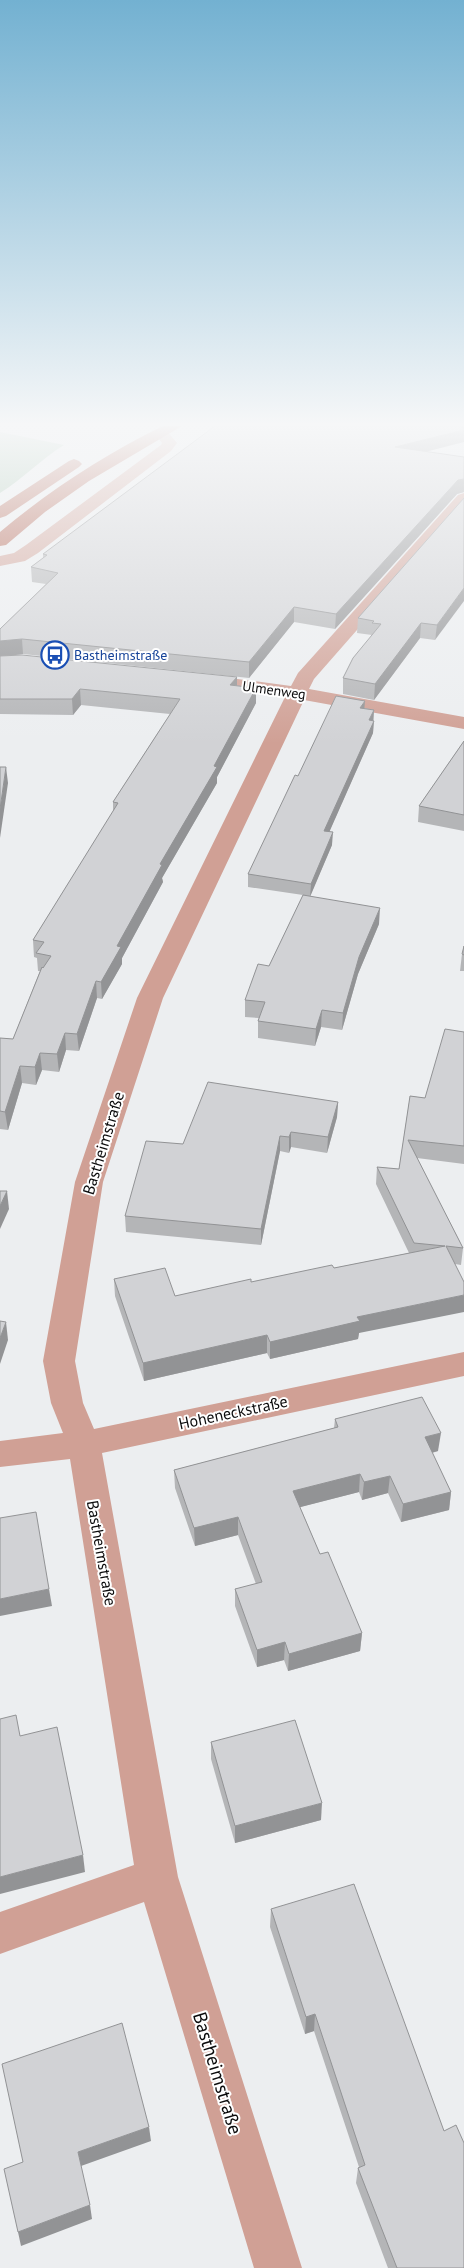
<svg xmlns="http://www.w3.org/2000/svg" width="464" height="2268" font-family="'PT Sans',sans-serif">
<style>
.green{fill:#a5c5ae}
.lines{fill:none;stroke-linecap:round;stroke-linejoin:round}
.minor{fill:#d0a095;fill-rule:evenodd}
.major{fill:#b05d4a;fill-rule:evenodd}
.wall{fill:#b4b5b7}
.shaded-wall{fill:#929395}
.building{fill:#d1d2d5;stroke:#929395}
.labels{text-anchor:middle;stroke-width:4;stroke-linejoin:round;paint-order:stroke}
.far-transit-label{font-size:14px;fill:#164399;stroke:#fff;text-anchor:start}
.far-street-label{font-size:14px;fill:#0b0b0c;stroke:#fff}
.street-label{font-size:16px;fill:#0b0b0c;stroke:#fff}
.near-street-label{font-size:19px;fill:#0b0b0c;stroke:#fff}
</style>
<rect width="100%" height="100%" fill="#eceef0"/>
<!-- green -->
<path class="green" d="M 0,432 L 64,445 C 41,459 23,479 0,493 Z"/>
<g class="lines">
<!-- minor -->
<g class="minor">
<polygon points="161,429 166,430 177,443 171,451 38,553 25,561 0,566 0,556 14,553 26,545 161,445 162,443 154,433"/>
<polygon points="464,493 464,508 314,679 309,689 464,717 464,729 304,700 163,998 103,1182 75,1361 83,1403 94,1429 464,1352 464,1376 102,1453 178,1877 302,2268 254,2268 144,1902 0,1954 0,1912 134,1865 70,1459 0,1467 0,1441 63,1433 51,1403 43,1361 75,1182 137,998 285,697 200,686 193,684 190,680 193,676 200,674 291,686 298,673 458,495"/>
</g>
<!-- major -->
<g class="major">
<path d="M 163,426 L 182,426 L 89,481 L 45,512 L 6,545 L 0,546 L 0,532 C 50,490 104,455 163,426 Z"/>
<polygon points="74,459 79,461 82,464 79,467 6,516 0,518 0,506 69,461"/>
</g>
</g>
<!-- wall -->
<g class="wall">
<polygon points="427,452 464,457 464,492 457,494 335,629 294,622 249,678 23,654 7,656 256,688 256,703 217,777 217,783 162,878 163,882 122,958 122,964 102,999 97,998 79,1051 66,1050 59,1072 42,1070 36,1085 22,1083 8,1130 0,1129 0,1038 13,1039 40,971 38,971 37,958 34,957 33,940 113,812 113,802 170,714 81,705 73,715 0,714 0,629 46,584 32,582 31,567 43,558 43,554"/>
<polygon points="464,498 435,640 420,638 374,700 343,694 343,678 372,635 357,633 358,618"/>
<polygon points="365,708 374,710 373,733 329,832 332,845 310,896 379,924 358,974 342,1030 321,1027 315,1046 258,1038 258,1021 259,1018 245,1017 245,1000 269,966 303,895 248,887 248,874 298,776"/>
<polygon points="464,741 464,831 418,822 419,806"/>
<polygon points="464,946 464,971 460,971 462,954"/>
<polygon points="464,1032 464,1164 417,1158 463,1248 461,1265 455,1264 359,1333 358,1339 270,1359 267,1353 144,1381 115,1296 114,1279 175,1296 334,1268 409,1253 376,1184 377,1167 399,1169 410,1096 425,1098"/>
<polygon points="338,1102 337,1117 327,1153 291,1147 289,1153 280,1151 261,1245 126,1232 125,1216 183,1144"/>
<polygon points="335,1419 438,1451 432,1453 451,1492 449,1510 401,1522 388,1493 362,1500 359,1492 300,1507 320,1554 362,1633 360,1651 288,1671 284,1660 257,1667 235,1606 235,1589 256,1584 238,1535 195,1546 175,1488 174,1470 334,1428"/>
<polygon points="211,1742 321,1820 235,1843 211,1759"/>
<polygon points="271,1909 464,2268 388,2268 356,2183 358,2168 359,2167 314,2031 305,2034 270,1927"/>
</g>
<!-- shaded-wall -->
<g class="shaded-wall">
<polygon points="464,430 464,442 394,460 395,447"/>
<polygon points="464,479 464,492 457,494 335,629 336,614 458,480"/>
<polygon points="464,588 464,601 435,640 437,625"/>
<polygon points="294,607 294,622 249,678 249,662"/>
<polygon points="421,623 420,638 374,700 375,684"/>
<polygon points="22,639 23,654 0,657 0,641"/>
<polygon points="237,677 237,692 230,685"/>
<polygon points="256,688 256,703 217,777 217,783 162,878 163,882 122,958 122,964 102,999 101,982 117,946 160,864 214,766"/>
<polygon points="80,689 81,705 73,715 72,699"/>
<polygon points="365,701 364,713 360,708"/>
<polygon points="374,710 373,722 369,720"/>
<polygon points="374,721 373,733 324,844 324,831"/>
<polygon points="6,767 8,783 0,838 0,809"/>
<polygon points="333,832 332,845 310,897 311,884"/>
<polygon points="380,908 379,924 358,974 342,1030 343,1013 359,957"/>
<polygon points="96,981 97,998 79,1051 77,1034"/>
<polygon points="322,1010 321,1027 315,1046 316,1029"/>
<polygon points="65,1033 66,1050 59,1072 57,1054"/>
<polygon points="40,1053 42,1070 36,1085 35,1067"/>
<polygon points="20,1066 22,1083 8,1130 5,1112"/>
<polygon points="338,1102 337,1117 327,1153 328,1137"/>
<polygon points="291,1132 291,1147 289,1153 289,1137"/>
<polygon points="280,1136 280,1151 261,1245 261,1229"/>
<polygon points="7,1191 9,1209 0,1229 0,1206"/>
<polygon points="464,1295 464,1312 359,1333 358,1339 270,1359 270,1342 357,1317"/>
<polygon points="6,1322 8,1340 0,1364 0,1338"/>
<polygon points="267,1335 267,1353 144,1381 143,1363"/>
<polygon points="441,1433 438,1451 423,1455 425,1437"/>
<polygon points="360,1474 359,1492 293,1509 293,1491"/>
<polygon points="390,1476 388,1493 362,1500 364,1482"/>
<polygon points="451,1492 449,1510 401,1522 403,1504"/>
<polygon points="238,1517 238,1535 195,1546 194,1528"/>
<polygon points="49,1589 52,1606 0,1616 0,1599"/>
<polygon points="362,1633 360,1651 288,1671 289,1654"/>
<polygon points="285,1642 284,1660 257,1667 257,1650"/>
<polygon points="322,1803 321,1820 235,1843 235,1826"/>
<polygon points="83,1855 85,1872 0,1894 0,1877"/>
<polygon points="315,2014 314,2031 305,2034 306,2017"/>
<polygon points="149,2127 151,2141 81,2166 78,2152"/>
<polygon points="90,2205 92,2219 21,2246 18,2232"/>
</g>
<!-- building -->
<g class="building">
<polygon points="215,426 460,426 464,428 464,430 395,447 464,457 464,479 458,480 336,614 294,607 249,662 22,639 0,641 0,629 58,573 31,567 47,555 43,554"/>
<polygon points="464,498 464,588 437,625 421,623 375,684 343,678 353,658 381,624 372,623 374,621 358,618"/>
<polygon points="22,655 237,677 230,685 256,688 214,766 217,767 160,864 162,865 117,946 121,947 101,982 96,981 77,1034 65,1033 57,1054 40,1053 35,1067 20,1066 5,1112 0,1111 0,1038 13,1039 42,967 43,968 51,956 36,953 44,942 33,940 118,803 113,802 180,699 80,689 72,699 0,699 0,656"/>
<polygon points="336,696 365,701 360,708 374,710 369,720 374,721 324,831 333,832 311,884 248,874 295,775 298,776"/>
<polygon points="464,741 464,815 419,806"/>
<polygon points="0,767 6,767 0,809"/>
<polygon points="303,895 380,908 359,957 343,1013 322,1010 316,1029 258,1021 265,1002 245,1000 258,964 269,966"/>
<polygon points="464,946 464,955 462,954"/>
<polygon points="445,1029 464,1032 464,1146 408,1140 463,1248 446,1246 464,1282 464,1295 357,1317 360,1321 270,1342 267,1335 143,1363 114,1279 165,1268 175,1296 251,1279 251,1282 332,1265 334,1268 445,1246 414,1243 377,1167 399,1169 410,1096 425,1098"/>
<polygon points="208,1082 338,1102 328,1137 291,1132 289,1137 280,1136 261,1229 125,1216 146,1141 183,1144"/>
<polygon points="0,1191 7,1191 0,1206"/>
<polygon points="0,1321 6,1322 0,1338"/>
<polygon points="422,1397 441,1433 425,1437 451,1492 403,1504 390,1476 364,1482 360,1474 293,1491 320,1554 328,1552 362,1633 289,1654 285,1642 257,1650 235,1589 262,1582 238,1517 194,1528 174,1470 338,1427 335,1419"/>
<polygon points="36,1512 49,1589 0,1599 0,1518"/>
<polygon points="16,1715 20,1736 57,1727 83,1855 0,1877 0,1719"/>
<polygon points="295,1720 322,1803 235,1826 211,1742"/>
<polygon points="354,1884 444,2131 456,2125 464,2143 464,2268 397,2268 358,2168 365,2165 315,2014 306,2017 271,1909"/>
<polygon points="122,2023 149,2127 78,2152 90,2205 18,2232 4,2169 23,2162 2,2064"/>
</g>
<!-- sky -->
<linearGradient id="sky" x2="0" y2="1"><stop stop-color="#73b1d1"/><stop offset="0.57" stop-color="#f6f7f8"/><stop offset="1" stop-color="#f6f7f8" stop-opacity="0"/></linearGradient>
<rect width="464" height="744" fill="url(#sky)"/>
<!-- icons -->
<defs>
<g id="bus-ring" transform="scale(1.4375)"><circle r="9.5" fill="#fff" stroke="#1a4fb4" stroke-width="1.5"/><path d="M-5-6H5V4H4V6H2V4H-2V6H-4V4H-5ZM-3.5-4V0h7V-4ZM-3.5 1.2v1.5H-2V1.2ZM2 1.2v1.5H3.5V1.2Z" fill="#1a4fb4"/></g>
</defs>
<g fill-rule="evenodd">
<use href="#bus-ring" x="55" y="655"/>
</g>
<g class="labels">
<!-- far-transit labels -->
<g class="far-transit-label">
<text x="74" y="660">Bastheimstraße</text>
</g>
<!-- far-street labels -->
<g class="far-street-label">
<text transform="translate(274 690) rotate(8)" y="5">Ulmenweg</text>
</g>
<!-- street labels -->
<g class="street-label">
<text transform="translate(103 1143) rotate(-73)" y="6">Bastheimstraße</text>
<text transform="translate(233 1412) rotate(-12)" y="6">Hoheneckstraße</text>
<text transform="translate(102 1553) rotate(80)" y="6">Bastheimstraße</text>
</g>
<!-- near-street labels -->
<g class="near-street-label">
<text transform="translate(218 2073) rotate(73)" y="7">Bastheimstraße</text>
</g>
</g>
</svg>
